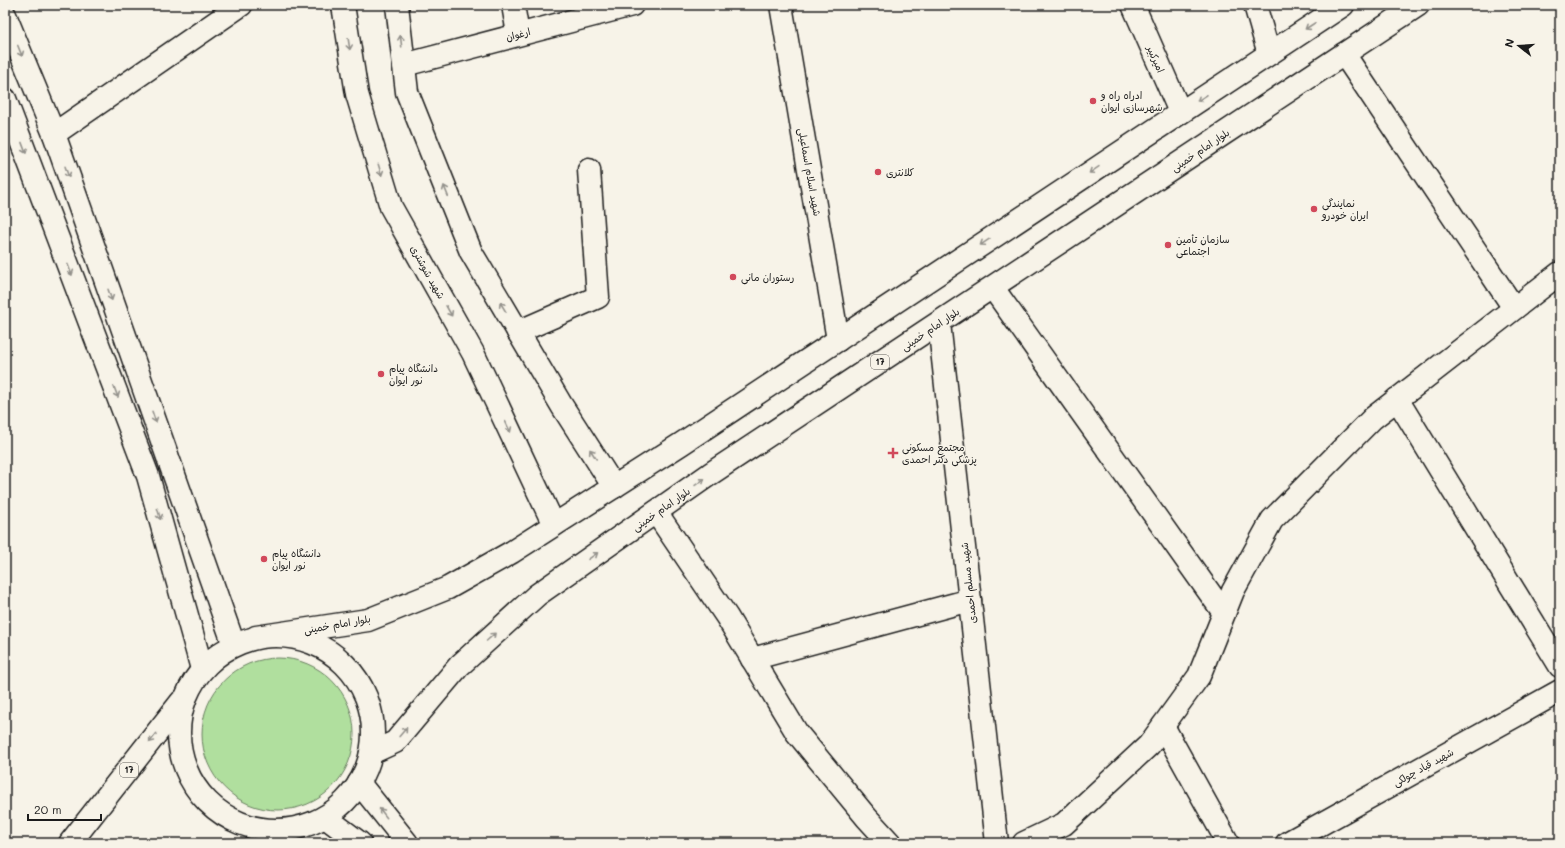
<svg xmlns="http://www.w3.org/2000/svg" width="1565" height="848" font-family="Mali,'Playpen Sans Arabic',sans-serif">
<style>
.green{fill:#b0df9e;stroke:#667e5d}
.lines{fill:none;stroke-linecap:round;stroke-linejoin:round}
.street-casing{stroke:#1c1c1c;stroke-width:25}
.secondary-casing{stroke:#1c1c1c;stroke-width:25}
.primary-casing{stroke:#1c1c1c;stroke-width:25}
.highway-casing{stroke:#1c1c1c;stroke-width:25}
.street{stroke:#f7f3e8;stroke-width:22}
.secondary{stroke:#f7f3e8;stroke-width:22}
.primary{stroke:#f7f3e8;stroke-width:22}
.highway{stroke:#f7f3e8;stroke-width:22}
.oneway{stroke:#94928c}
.poi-dot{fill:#d1495b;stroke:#f7f3e8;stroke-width:1.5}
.labels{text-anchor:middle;stroke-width:3;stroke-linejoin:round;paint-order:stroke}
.shield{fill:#f7f3e8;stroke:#5e5c59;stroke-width:1}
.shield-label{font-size:9px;font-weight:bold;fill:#1c1c1c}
.street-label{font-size:10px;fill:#1c1c1c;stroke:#f7f3e8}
.poi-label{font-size:10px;fill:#1c1c1c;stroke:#f7f3e8;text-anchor:start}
</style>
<rect width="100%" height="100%" fill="#f7f3e8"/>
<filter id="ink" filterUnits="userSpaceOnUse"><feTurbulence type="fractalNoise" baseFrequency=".025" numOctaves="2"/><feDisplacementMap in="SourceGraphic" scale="8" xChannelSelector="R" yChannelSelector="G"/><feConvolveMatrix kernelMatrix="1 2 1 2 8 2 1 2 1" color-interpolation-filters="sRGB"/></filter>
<g filter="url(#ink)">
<!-- green -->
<circle class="green" cx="278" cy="734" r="76"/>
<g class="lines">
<!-- street casing -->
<g class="street-casing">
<g id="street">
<polyline points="343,5 357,94 391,207 473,353 554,525"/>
<polyline points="397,5 407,92 471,252 562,406 614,487"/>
<polyline points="513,5 518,34"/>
<polyline points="781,5 838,340"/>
<polyline points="1255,5 1269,54"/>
<polyline points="5,15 54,134 234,645"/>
<polyline points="1344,54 1514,308"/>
<polyline points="404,65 632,5"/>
<polyline points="5,99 148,476 202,669"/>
<polyline points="54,134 241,5"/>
<polyline points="993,288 1224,613"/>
<polyline points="939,323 997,843"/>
<polyline points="518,332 598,297 589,170"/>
<polyline points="1397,399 1560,666"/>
<polyline points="656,512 727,617 797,733 867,818 890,843"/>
<polyline points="752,659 970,600"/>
<polyline points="1163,726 1228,843"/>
<polyline points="1024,843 1064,824 1149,745 1199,676 1233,591 1272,520 1373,418 1560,273"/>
<polyline points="1287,843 1560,691"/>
</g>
</g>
<!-- secondary casing -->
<g class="secondary-casing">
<g id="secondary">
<polyline points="1133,5 1180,112"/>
<polyline points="359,783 407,843"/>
<polyline points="325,817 360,843"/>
</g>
</g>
<!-- primary casing -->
<g class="primary-casing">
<g id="primary">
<polyline points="256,637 368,620 448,588 512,552 681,444 1343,5"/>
<polyline points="371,753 395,742 459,666 537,595 710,474 1418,5"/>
</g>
</g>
<!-- highway casing -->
<g class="highway-casing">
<g id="highway">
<circle cx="276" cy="733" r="97"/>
<polyline points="70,843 181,702"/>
</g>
</g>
<!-- street -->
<use href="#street" class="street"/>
<!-- secondary -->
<use href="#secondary" class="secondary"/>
<!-- primary -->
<use href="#primary" class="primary"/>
<!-- highway -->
<use href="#highway" class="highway"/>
</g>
<!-- one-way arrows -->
<defs><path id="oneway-shaft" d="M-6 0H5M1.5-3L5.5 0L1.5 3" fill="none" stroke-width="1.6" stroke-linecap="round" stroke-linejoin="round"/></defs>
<g class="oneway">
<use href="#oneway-shaft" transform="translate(1310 26) rotate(147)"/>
<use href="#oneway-shaft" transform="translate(401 41) rotate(-97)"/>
<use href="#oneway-shaft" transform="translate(349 44) rotate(81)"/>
<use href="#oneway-shaft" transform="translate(20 51) rotate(68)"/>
<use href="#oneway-shaft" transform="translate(1202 98) rotate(147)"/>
<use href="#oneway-shaft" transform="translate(24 148) rotate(69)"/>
<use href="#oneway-shaft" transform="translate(380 170) rotate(73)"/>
<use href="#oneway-shaft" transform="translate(1094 170) rotate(146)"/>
<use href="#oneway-shaft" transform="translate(67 172) rotate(71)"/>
<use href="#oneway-shaft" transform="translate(446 191) rotate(-112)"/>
<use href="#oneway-shaft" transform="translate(985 242) rotate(146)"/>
<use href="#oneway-shaft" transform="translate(70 270) rotate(69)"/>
<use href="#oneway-shaft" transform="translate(110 295) rotate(71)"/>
<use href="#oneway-shaft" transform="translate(503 307) rotate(-121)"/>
<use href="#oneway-shaft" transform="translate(449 311) rotate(61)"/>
<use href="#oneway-shaft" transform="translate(116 392) rotate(69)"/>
<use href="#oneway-shaft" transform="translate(154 417) rotate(71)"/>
<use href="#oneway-shaft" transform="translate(508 427) rotate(65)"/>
<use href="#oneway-shaft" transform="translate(593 454) rotate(-123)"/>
<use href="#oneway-shaft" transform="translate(700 482) rotate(-35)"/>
<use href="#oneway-shaft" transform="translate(159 514) rotate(74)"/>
<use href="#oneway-shaft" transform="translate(593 556) rotate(-35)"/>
<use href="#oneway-shaft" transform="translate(491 637) rotate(-42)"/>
<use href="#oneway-shaft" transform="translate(403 732) rotate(-50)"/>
<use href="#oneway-shaft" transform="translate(153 738) rotate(128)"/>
<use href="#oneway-shaft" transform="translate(383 813) rotate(-128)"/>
</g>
</g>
<!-- markers -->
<g class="poi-dot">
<circle cx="1093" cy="101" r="4"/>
<circle cx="878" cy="172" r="4"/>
<circle cx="1314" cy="209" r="4"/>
<circle cx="1168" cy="245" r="4"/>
<circle cx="733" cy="277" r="4"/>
<circle cx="381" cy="374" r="4"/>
<path d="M891 447h4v4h4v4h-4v4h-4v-4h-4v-4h4z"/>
<circle cx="264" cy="559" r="4"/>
</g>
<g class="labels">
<!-- shield labels -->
<g class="shield">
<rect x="871" y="355" width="18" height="14" rx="3"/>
<rect x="120" y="763" width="18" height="14" rx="3"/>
</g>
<g class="shield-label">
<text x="880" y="365">17</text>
<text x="129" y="773">17</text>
</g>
<!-- street labels -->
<g class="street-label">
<text transform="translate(518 34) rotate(-15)" y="4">ارغوان</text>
<text transform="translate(1156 59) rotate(66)" y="4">امیرکبیر</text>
<text transform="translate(1200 150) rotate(-34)" y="4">بلوار امام خمینی</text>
<text transform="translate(810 172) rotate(80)" y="4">شهید اسلام اسماعیلی</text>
<text transform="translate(428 272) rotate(61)" y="4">شهید شوشتری</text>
<text transform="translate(930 329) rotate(-34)" y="4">بلوار امام خمینی</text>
<text transform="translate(661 509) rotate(-35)" y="4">بلوار امام خمینی</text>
<text transform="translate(968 583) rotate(-96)" y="4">شهید مسلم احمدی</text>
<text transform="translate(337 624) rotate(-10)" y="4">بلوار امام خمینی</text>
<text transform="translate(1423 767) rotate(-29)" y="4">شهید قباد چولکی</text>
</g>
<!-- poi labels -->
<g class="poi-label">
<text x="1101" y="99">ادراه راه و<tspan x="1101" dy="12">شهرسازی ایوان</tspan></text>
<text x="886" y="176">کلانتری</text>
<text x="1322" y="207">نمایندگی<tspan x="1322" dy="12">ایران خودرو</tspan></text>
<text x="1176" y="243">سازمان تأمین<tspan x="1176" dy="12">اجتماعی</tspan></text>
<text x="741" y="281">رستوران مانی</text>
<text x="389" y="372">دانشگاه پیام<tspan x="389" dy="12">نور ایوان</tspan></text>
<text x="902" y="451">مجتمع مسکونی<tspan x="902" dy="12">پزشکی دکتر احمدی</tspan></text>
<text x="272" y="557">دانشگاه پیام‌<tspan x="272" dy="12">نور ایوان</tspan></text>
</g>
</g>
<!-- margin -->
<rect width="1565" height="848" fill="none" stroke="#f7f3e8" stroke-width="20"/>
<rect x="10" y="10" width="1545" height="828" fill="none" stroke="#1c1c1c" stroke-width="1.5" filter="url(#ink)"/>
<!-- north arrow -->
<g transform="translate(1519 46) rotate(287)" stroke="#f7f3e8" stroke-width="3" paint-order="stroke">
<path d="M0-3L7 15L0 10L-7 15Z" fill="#1c1c1c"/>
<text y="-6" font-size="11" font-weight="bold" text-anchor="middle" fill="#1c1c1c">N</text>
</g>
<!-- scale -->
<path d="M28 814v6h73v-6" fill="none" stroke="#1c1c1c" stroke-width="2"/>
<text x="34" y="814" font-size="12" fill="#1c1c1c" stroke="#f7f3e8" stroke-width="3" paint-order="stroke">20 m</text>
</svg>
